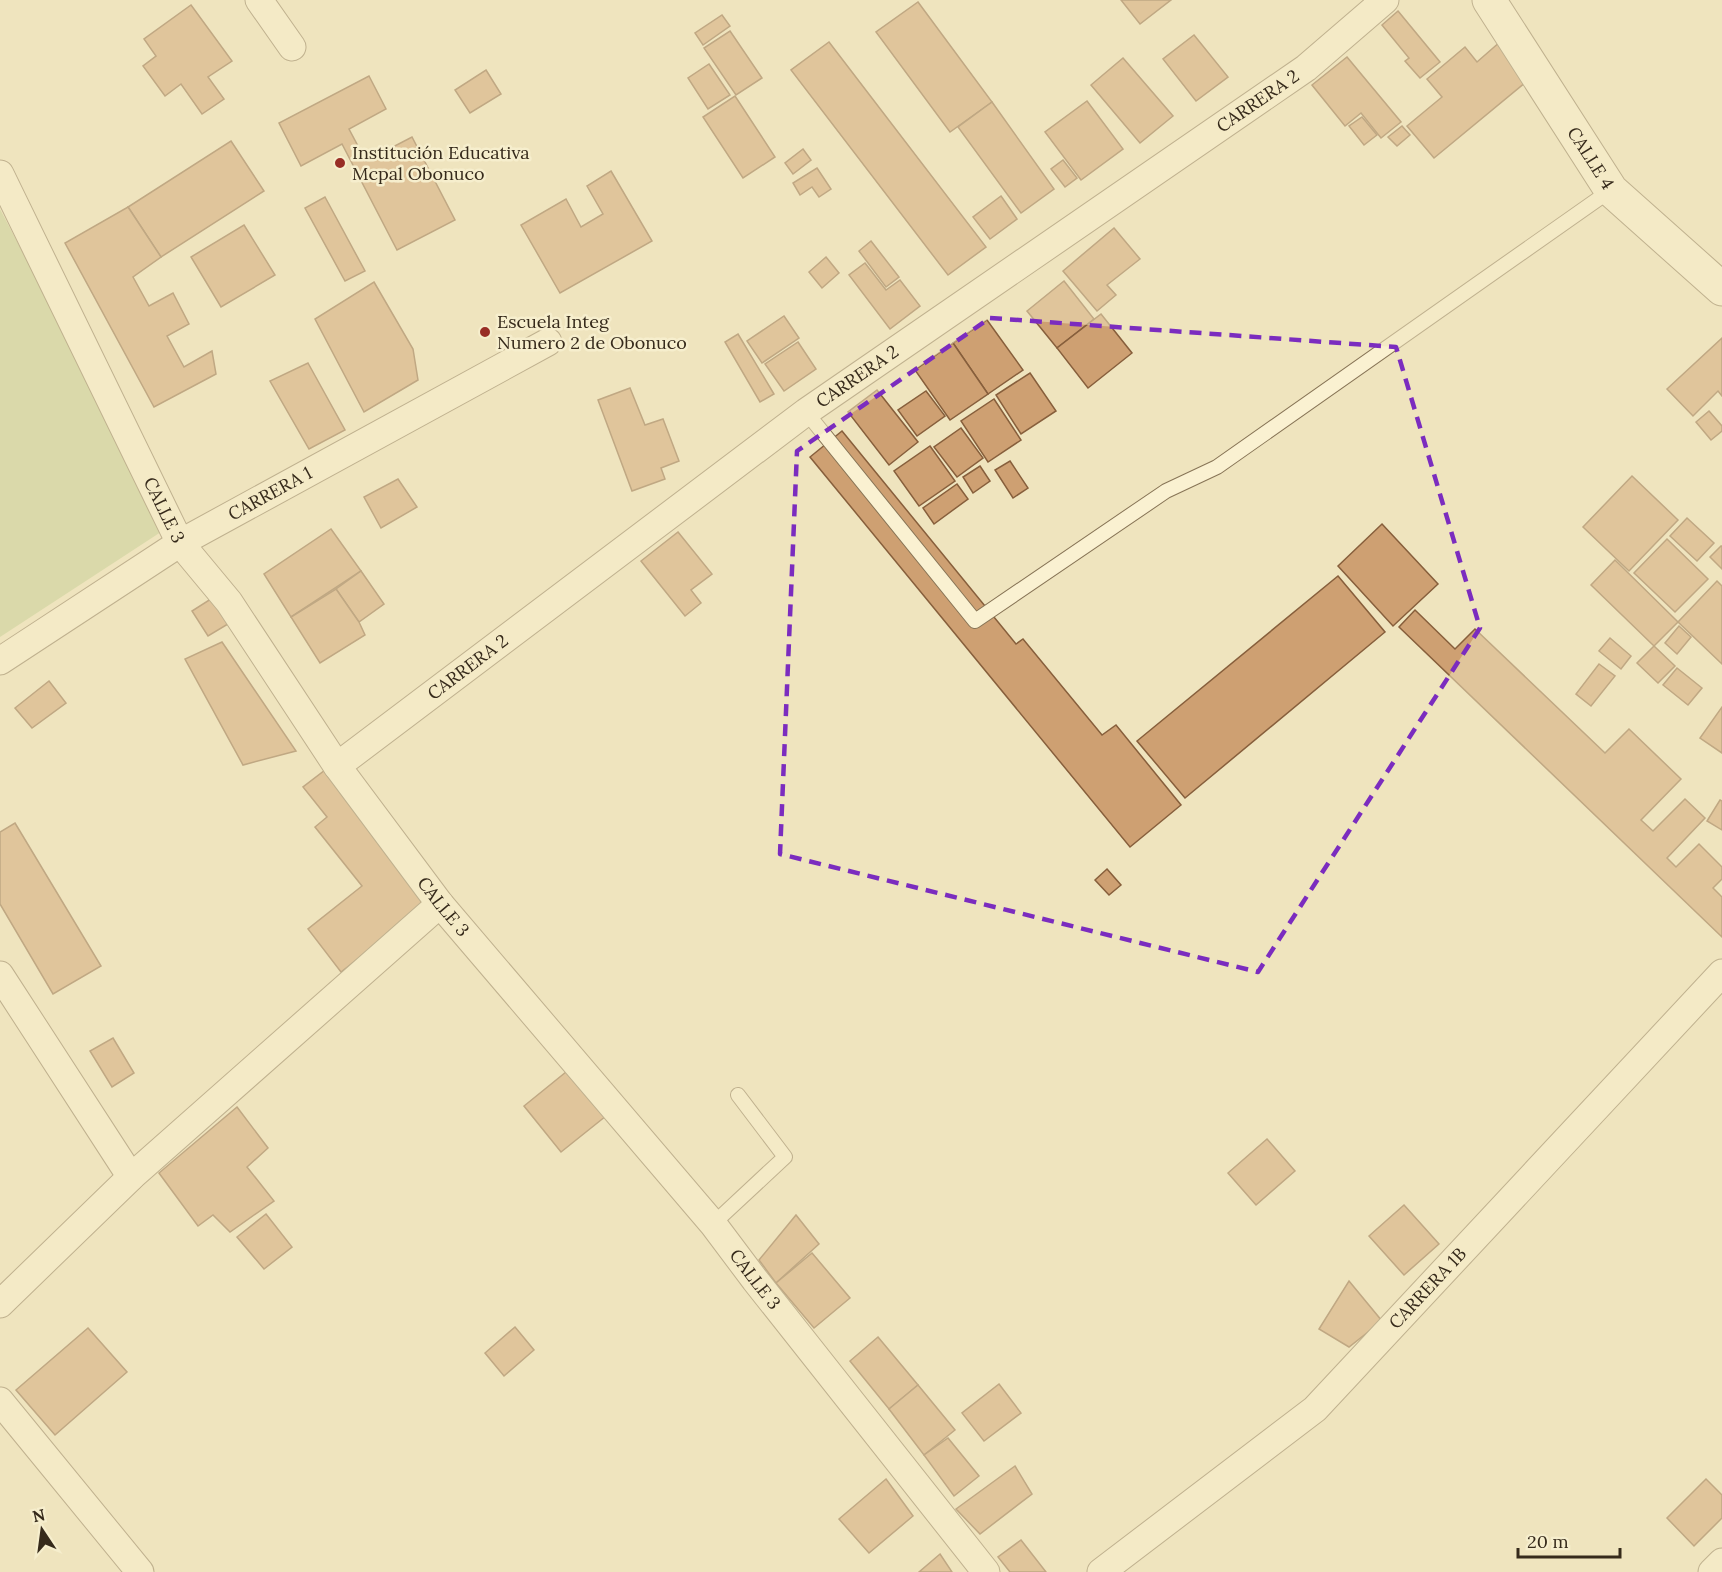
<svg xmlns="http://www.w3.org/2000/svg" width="1722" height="1572" font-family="Lora,serif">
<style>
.green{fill:#c1cd92}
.building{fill:#cea072;stroke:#875f3c;stroke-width:1.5}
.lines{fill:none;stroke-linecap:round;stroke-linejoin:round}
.service-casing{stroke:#877456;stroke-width:16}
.minor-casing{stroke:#877456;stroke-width:29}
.tertiary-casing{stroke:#877456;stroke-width:35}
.service{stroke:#faf1d1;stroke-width:14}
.minor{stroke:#faf1d1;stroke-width:27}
.tertiary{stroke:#faf1d1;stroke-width:33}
.marked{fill:none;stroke:#7b2cbf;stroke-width:4.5;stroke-dasharray:12 8;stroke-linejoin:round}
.poi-dot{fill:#982d25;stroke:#f6eecd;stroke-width:2}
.labels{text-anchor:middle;stroke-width:5;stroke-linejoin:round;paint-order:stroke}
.street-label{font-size:18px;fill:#362a1b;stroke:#f6eecd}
.poi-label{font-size:18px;fill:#362a1b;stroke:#f6eecd;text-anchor:start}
</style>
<rect width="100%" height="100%" fill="#efe4be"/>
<!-- green -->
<polygon class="green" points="0,209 167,528 0,637"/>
<!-- building -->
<g class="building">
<polygon points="1121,0 1171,0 1140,24"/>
<polygon points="918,2 992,102 950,132 876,32"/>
<polygon points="191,5 232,61 208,77 224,99 202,114 181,84 165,96 143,66 156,56 144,39"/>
<polygon points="1398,11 1440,62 1420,78 1405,61 1409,58 1382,25"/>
<polygon points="722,15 730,26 703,45 695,33"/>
<polygon points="730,31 762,78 736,95 704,48"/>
<polygon points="1194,35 1228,77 1196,101 1163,59"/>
<polygon points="1501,41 1532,77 1434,158 1407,126 1442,97 1427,79 1465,47 1477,62"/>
<polygon points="829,42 986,247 948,275 791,70"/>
<polygon points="1347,57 1401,122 1381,138 1361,113 1345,126 1312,85"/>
<polygon points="1123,58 1173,116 1140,143 1091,85"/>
<polygon points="709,64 730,95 708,109 688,78"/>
<polygon points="486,70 501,94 470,113 455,90"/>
<polygon points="369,76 386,109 349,129 366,161 412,137 455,220 397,250 342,144 301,166 279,123"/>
<polygon points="735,96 775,157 743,178 703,117"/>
<polygon points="1087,101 1123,149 1081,180 1045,132"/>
<polygon points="992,102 1054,189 1021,213 958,127"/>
<polygon points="1362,117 1377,135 1364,145 1349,126"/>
<polygon points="1402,126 1410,135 1397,146 1388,137"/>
<polygon points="231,141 264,191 161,257 128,207"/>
<polygon points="803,149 811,160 793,174 785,163"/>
<polygon points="1063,160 1077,178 1065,187 1051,169"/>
<polygon points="817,168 831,189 819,197 812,187 800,195 793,183"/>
<polygon points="611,171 652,241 560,293 521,225 566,199 581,227 603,214 587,186"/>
<polygon points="1001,196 1017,219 990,239 973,217"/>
<polygon points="325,197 365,271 345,281 305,208"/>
<polygon points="128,207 161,257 133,277 149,306 173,293 189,324 167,336 184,367 212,351 216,374 154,407 65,243"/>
<polygon points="244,225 275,275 221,307 191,257"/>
<polygon points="1114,228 1140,259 1107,285 1116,295 1097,311 1063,271"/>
<polygon points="871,241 899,277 886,287 859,251"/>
<polygon points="826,257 839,273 822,288 809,272"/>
<polygon points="865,263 886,290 900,280 920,306 890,329 849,275"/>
<polygon points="1064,281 1094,319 1057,348 1027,311"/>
<polygon points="374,282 413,349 418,380 364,412 315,319"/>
<polygon points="1101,314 1132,353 1088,388 1057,348"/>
<polygon points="784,316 799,338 762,363 747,341"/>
<polygon points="987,320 1023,370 988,394 953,343"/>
<polygon points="738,334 774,394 760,402 725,342"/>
<polygon points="1722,338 1722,396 1718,391 1693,416 1667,389"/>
<polygon points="798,342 816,369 784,391 765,364"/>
<polygon points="953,343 988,394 950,420 915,370"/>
<polygon points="308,363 345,430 309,449 270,381"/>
<polygon points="1030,373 1056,411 1021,434 996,395"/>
<polygon points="630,388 645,425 663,419 679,461 661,468 665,479 632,491 598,400"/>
<polygon points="877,390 918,442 889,465 848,412"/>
<polygon points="926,391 945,416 917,436 898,410"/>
<polygon points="994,399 1021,440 988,462 961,421"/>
<polygon points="1709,411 1722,426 1722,431 1711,440 1696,422"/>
<polygon points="961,428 983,458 957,477 934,447"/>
<polygon points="842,431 1016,644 1023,639 1102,735 1116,725 1181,805 1130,847 810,457"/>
<polygon points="930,446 955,481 919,506 894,471"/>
<polygon points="1010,461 1028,488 1013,498 995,470"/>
<polygon points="980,466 990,481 973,493 963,477"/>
<polygon points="1632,476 1678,520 1629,571 1583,527"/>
<polygon points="398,479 417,507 381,528 364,497"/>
<polygon points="957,484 968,499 934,524 923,508"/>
<polygon points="1687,518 1714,543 1697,561 1670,536"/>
<polygon points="1382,524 1438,584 1393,626 1338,566"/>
<polygon points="331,529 361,571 291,617 264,574"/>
<polygon points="678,532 712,574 691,590 701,603 685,616 641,561"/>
<polygon points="1667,539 1708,579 1675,612 1634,573"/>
<polygon points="1721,546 1722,546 1722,569 1710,557"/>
<polygon points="1615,560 1678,622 1654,646 1591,585"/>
<polygon points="361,571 384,604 359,622 336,589"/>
<polygon points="1338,576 1385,632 1185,798 1137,741"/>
<polygon points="1717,581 1722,586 1722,664 1678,622"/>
<polygon points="336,589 359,622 365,635 320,663 291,617"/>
<polygon points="217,595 233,621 208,636 192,611"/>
<polygon points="1415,610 1455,649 1475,629 1605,753 1629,729 1681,779 1641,820 1653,831 1685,799 1705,818 1667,858 1676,867 1699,844 1722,867 1722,879 1713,888 1722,897 1722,937 1399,627"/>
<polygon points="1679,626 1691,637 1677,654 1665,643"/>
<polygon points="1610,638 1631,656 1621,669 1599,651"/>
<polygon points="222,642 296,751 243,765 185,659"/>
<polygon points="1654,646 1675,666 1658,683 1637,663"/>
<polygon points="1599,664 1615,676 1591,706 1576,694"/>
<polygon points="1677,668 1702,688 1688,705 1663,685"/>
<polygon points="49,681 66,703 32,728 15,708"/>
<polygon points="1722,707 1722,753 1700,738"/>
<polygon points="329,767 434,899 341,972 308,929 362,886 315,827 327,817 303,787"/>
<polygon points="1720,800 1722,801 1722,830 1707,821"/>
<polygon points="15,823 101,966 53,994 0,904 0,832"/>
<polygon points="1107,869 1121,885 1109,895 1095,880"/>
<polygon points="113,1038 134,1073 112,1087 90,1051"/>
<polygon points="566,1072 606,1116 561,1152 524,1106"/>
<polygon points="237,1107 268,1148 247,1167 274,1201 230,1232 213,1215 198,1226 159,1173"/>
<polygon points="1267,1139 1295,1171 1256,1205 1228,1173"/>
<polygon points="1404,1205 1439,1244 1404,1275 1369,1236"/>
<polygon points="266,1214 292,1247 264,1269 237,1237"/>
<polygon points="796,1215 819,1244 776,1283 759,1260"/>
<polygon points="812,1253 850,1298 814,1328 776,1283"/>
<polygon points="1349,1281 1382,1321 1349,1347 1319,1329"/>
<polygon points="515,1327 534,1350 504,1376 485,1353"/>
<polygon points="88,1328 127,1372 55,1435 16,1390"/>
<polygon points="878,1337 918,1385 889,1409 850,1361"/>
<polygon points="999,1384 1021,1413 984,1441 962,1413"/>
<polygon points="918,1385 955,1430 924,1455 889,1409"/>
<polygon points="948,1438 979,1476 954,1496 924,1455"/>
<polygon points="1015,1466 1032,1494 980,1534 956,1509"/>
<polygon points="886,1479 913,1516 869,1553 839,1519"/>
<polygon points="1706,1479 1722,1495 1722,1518 1694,1546 1667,1518"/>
<polygon points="1021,1540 1046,1572 1010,1572 998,1557"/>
<polygon points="940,1554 952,1572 919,1572"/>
</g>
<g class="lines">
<!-- service casing -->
<g class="service-casing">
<g id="service">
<polyline points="806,412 975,621 1166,491 1217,467 1611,190"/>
<polyline points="713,1224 785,1157 738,1095"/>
</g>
</g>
<!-- minor casing -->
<g class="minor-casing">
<g id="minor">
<polyline points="259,0 292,47"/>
<path id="s1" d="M 0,174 L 180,543 L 229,602 L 337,766 L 440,904 L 713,1224 L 755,1280 L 986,1572"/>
<path id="s2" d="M 0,661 L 180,543 L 548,342"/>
<path id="s3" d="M 337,766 L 806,412 L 1306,68 L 1385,0"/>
<polyline points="0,975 131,1177"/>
<polyline points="0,1304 131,1177 440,904"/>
<polyline points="0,1401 140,1572"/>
<path id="s4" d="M 1101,1572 L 1315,1409 L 1722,973"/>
<polyline points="1712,1572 1722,1562"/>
</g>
</g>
<!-- tertiary casing -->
<g class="tertiary-casing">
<g id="tertiary">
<path id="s5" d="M 1489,0 L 1611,190 L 1722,289"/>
</g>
</g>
<!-- service -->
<use href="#service" class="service"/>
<!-- minor -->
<use href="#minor" class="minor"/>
<!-- tertiary -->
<use href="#tertiary" class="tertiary"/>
</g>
<!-- marked area -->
<path d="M0 0H1722V1572H0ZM 990,318 L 1396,347 L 1480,628 L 1258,972 L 780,854 L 797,451 Z" fill="#efe4be" fill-opacity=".55" fill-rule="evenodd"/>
<path class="marked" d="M 990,318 L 1396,347 L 1480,628 L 1258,972 L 780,854 L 797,451 Z"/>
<!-- markers -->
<g class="poi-dot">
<circle cx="340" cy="163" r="6"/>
<circle cx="485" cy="332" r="6"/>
</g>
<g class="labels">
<!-- street labels -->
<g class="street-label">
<text dy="6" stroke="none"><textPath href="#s3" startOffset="1136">CARRERA 2</textPath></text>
<text dy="6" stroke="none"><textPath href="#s5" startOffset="188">CALLE 4</textPath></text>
<text dy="6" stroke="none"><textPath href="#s3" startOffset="650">CARRERA 2</textPath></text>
<text dy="6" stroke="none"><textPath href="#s2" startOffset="318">CARRERA 1</textPath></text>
<text dy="6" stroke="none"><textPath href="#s1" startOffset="374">CALLE 3</textPath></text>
<text dy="6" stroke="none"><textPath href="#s3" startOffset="164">CARRERA 2</textPath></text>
<text dy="6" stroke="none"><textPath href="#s1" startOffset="860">CALLE 3</textPath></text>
<text dy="6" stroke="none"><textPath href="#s1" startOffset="1346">CALLE 3</textPath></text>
<text dy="6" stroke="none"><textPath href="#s4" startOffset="434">CARRERA 1B</textPath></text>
</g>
<!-- poi labels -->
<g class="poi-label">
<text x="352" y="159">Institución Educativa<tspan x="352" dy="21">Mcpal Obonuco</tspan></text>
<text x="497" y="328">Escuela Integ<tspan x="497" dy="21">Numero 2 de Obonuco</tspan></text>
</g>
</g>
<!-- north arrow -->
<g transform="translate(42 1530) rotate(347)" stroke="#f6eecd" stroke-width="4.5" paint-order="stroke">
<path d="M0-4.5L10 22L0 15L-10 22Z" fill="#362a1b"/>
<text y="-9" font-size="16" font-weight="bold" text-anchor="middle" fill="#362a1b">N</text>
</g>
<!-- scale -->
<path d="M1518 1548v9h102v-9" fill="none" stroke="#362a1b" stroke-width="3"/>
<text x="1527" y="1548" font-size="18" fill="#362a1b" stroke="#f6eecd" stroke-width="4.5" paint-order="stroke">20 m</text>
</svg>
